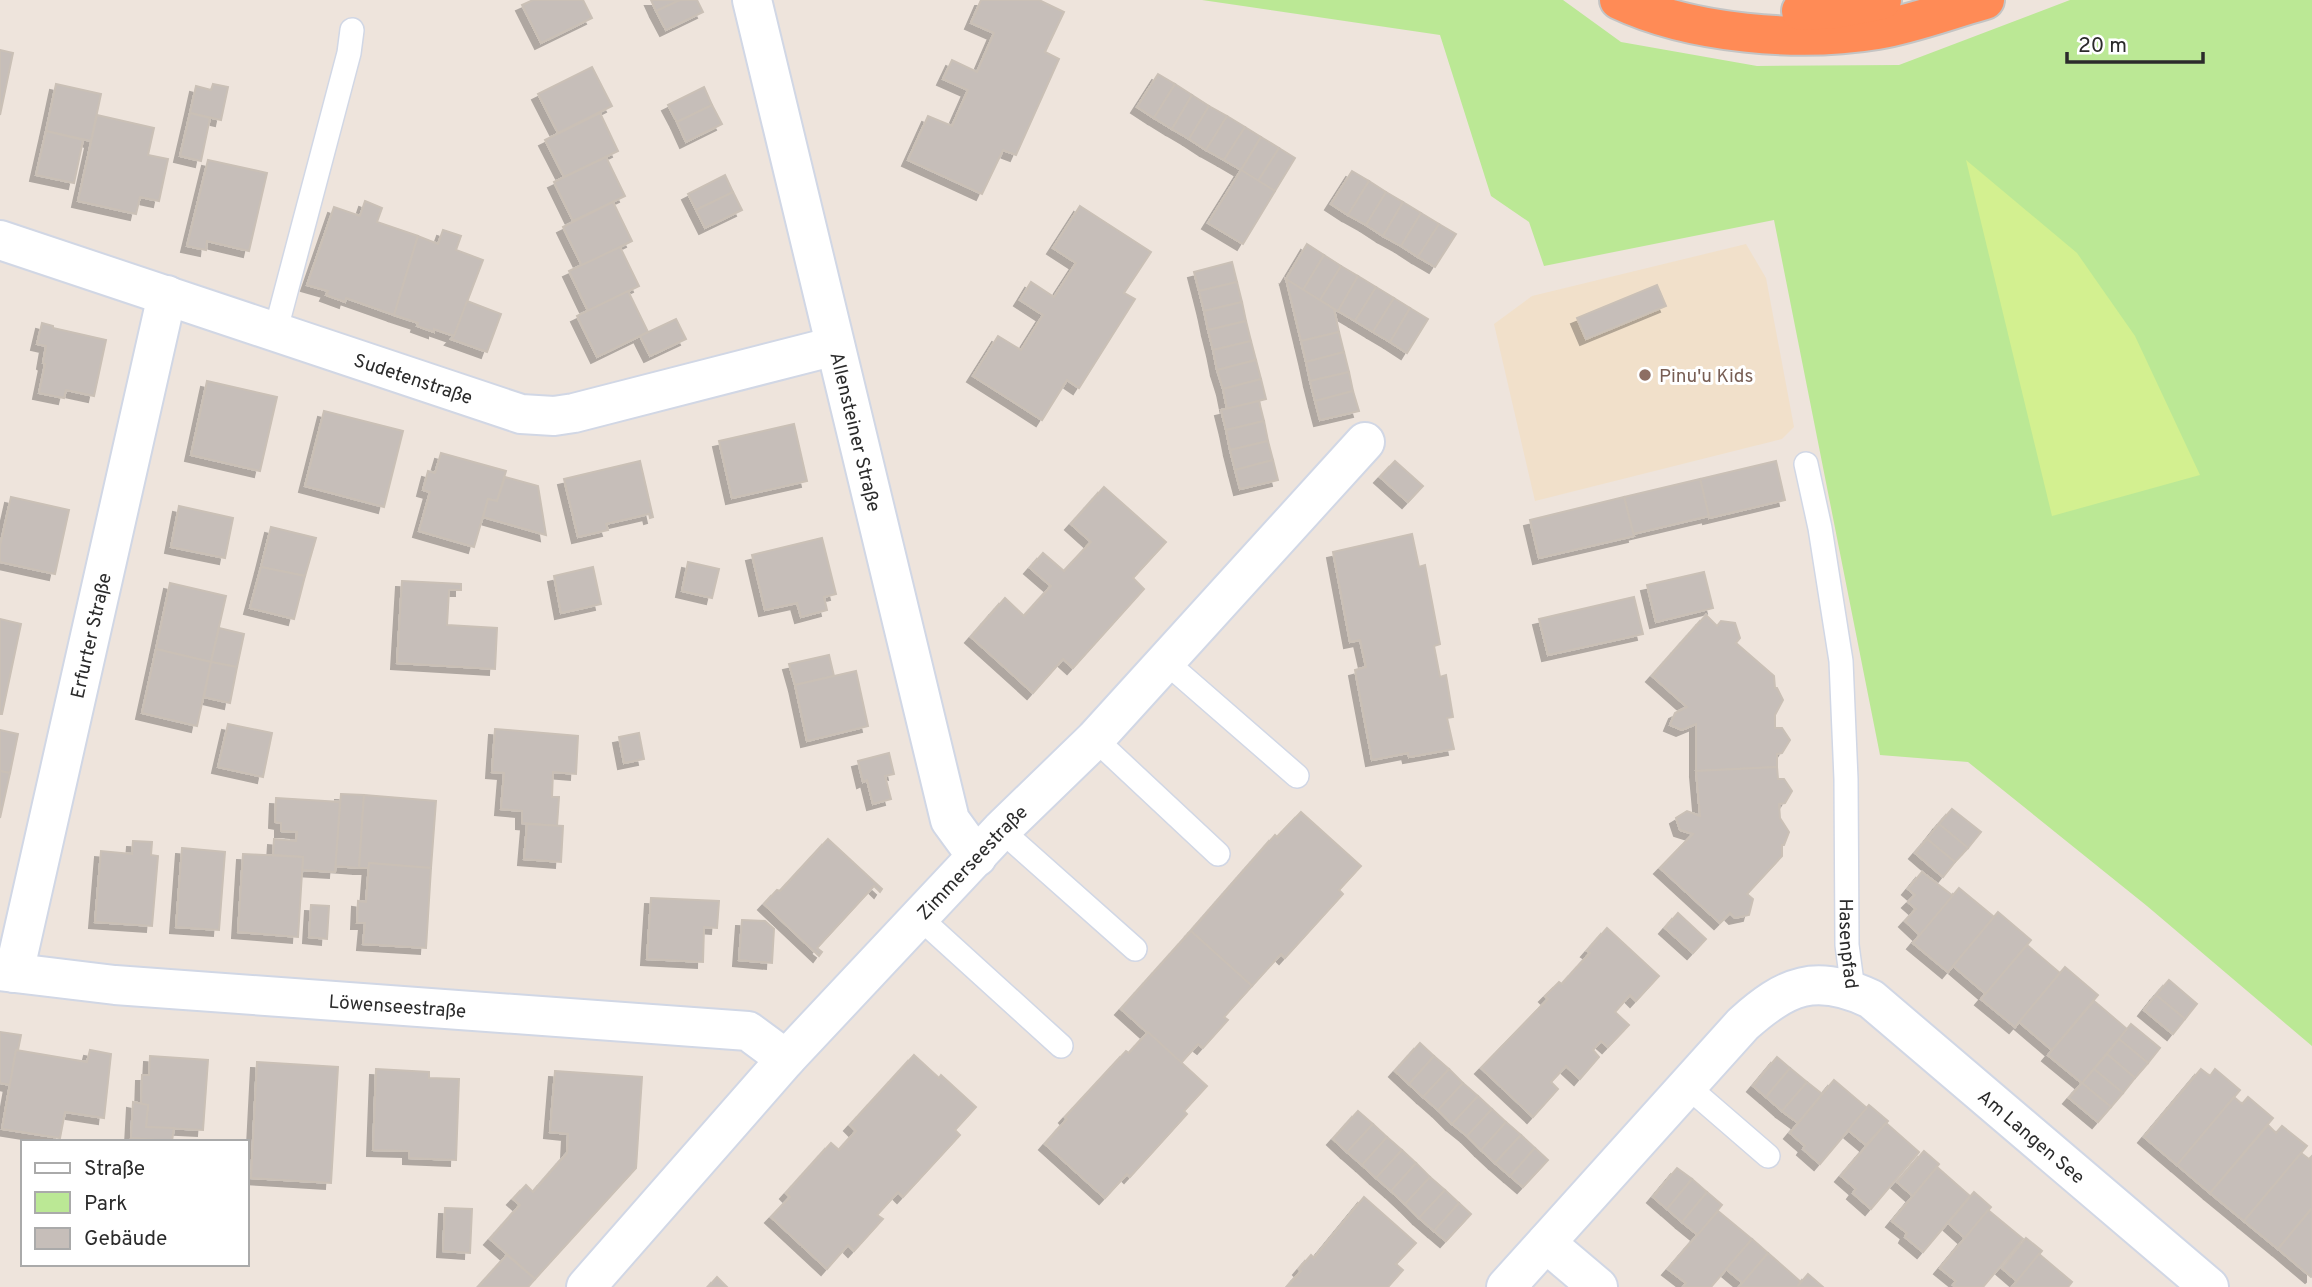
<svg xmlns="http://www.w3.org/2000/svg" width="2312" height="1287" font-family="Overpass,sans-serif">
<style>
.education{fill:#f1e0ca}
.green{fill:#bbe895}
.pitch{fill:#d3f090}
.building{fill:#c6beb9;stroke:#cac0b6;stroke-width:2;filter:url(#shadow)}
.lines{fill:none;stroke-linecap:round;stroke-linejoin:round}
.service-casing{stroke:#d1d7e5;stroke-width:26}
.minor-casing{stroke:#d1d7e5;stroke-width:42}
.motorway-casing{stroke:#c4c4c4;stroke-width:42}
.service{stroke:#fff;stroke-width:23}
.minor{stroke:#fff;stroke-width:38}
.motorway{stroke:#ff8b56;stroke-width:38}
.education-dot{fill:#8d6e63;stroke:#fff;stroke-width:2.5}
.labels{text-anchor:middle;stroke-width:6;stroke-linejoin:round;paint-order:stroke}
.education-label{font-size:19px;fill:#785e54;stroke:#fff;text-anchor:start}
.street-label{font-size:19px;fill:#2b2b2b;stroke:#fff}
</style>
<defs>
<filter id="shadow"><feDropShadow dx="-6" dy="6" stdDeviation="0" flood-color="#0004"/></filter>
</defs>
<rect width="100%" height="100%" fill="#eee4dc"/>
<!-- education -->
<polygon class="education" points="1746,244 1766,278 1794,427 1782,439 1535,501 1494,324 1532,296"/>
<!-- green -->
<polygon class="green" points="1202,0 1563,0 1621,42 1757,66 1899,65 2070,0 2312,0 2312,1046 2147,906 1968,762 1880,755 1774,220 1544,266 1529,222 1491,196 1440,35"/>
<!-- pitch -->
<polygon class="pitch" points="1966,160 2077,253 2135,336 2200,475 2052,516"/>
<!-- building -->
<g class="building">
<polygon points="533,0 583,0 592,18 541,43 522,5"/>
<polygon points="651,0 680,0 656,11"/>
<polygon points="680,0 697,0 703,12 666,30 656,11"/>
<polygon points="981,0 1039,0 1064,12 1045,52 1059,59 1016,155 1003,150 982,194 908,160 928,116 952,126 968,90 943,79 952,60 977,72 994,33 971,23"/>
<polygon points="0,50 13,53 0,115"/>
<polygon points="592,67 612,106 558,133 538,94"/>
<polygon points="1158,74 1175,84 1154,118 1137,107"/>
<polygon points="56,84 101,94 91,141 46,131"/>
<polygon points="213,84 228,87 221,120 190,113 196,86 211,90"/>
<polygon points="1175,84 1192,95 1172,129 1154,118"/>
<polygon points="704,87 712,105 677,122 668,105"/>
<polygon points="1192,95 1209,106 1189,139 1172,129"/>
<polygon points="712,105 722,124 686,142 677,122"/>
<polygon points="1209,106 1227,116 1206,150 1189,139"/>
<polygon points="190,113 210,118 201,161 180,156"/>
<polygon points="600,113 618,151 564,177 545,140"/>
<polygon points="97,115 154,128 148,155 168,159 159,201 140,197 136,214 78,201"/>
<polygon points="1227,116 1245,127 1224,160 1206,150"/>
<polygon points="1245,127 1261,137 1241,170 1224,160"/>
<polygon points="46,131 83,140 74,183 36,175"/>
<polygon points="1261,137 1279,148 1258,181 1241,170"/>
<polygon points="1279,148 1295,158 1275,191 1258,181"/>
<polygon points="606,157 625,196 573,221 554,182"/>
<polygon points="208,160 267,173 249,251 207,241 206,250 187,246"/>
<polygon points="1241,170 1275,191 1243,244 1208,223"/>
<polygon points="1352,171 1369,181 1348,215 1331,204"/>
<polygon points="725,175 733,192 696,210 688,194"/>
<polygon points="1369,181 1386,192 1366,225 1348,215"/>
<polygon points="733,192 742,210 705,228 696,210"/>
<polygon points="1386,192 1403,202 1383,236 1366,225"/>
<polygon points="365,201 382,208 377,222 418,236 394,315 346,298 345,302 326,295 328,291 307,285 334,207 360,216"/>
<polygon points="613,202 632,241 582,266 563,227"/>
<polygon points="1403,202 1421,213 1401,246 1383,236"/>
<polygon points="1080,206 1151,252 1124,293 1135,299 1079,388 1067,380 1042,420 973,376 998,336 1021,350 1043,315 1020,300 1031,282 1054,297 1076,263 1053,248"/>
<polygon points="1421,213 1439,224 1418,257 1401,246"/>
<polygon points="1439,224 1456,234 1435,267 1418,257"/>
<polygon points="443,230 461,236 456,250 483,260 454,336 434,329 434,332 417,326 418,323 394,315 418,236 438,244"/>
<polygon points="1307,244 1324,255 1303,290 1286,279"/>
<polygon points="620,247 639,286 588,311 569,271"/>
<polygon points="1324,255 1341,266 1320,300 1303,290"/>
<polygon points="1232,262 1237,282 1199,291 1194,272"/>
<polygon points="1341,266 1358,276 1338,311 1320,300"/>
<polygon points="1358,276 1376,287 1355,321 1338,311"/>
<polygon points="1286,279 1334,309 1339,332 1301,341"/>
<polygon points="1237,282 1242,302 1204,311 1199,291"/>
<polygon points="1657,285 1666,306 1586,339 1577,318"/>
<polygon points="1376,287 1394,298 1373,332 1355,321"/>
<polygon points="628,291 648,332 597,357 577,316"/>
<polygon points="1394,298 1410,308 1390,342 1373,332"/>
<polygon points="467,301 501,314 487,352 451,339 454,336"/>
<polygon points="1242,302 1246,321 1208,330 1204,311"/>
<polygon points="1410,308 1428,319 1407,353 1390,342"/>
<polygon points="676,319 686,339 650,356 640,336"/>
<polygon points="1246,321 1251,341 1213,350 1208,330"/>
<polygon points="42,323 53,326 53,328 106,340 94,396 66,390 64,398 39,393 45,364 43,363 46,346 37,344"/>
<polygon points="1339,332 1344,352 1306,362 1301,341"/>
<polygon points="1251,341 1256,360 1217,370 1213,350"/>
<polygon points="1344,352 1349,372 1310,381 1306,362"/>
<polygon points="1256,360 1261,379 1223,389 1217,370"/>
<polygon points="1349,372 1353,391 1315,401 1310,381"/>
<polygon points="1261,379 1266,399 1227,409 1223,389"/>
<polygon points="207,381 277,397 260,471 191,455"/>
<polygon points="1353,391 1359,411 1320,420 1315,401"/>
<polygon points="1259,401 1264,421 1226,430 1221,410"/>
<polygon points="324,411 403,431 384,507 305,486"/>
<polygon points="1264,421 1268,441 1230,450 1226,430"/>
<polygon points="794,424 807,481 732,498 719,441"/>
<polygon points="1268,441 1273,460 1235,470 1230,450"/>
<polygon points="441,453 506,471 497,501 488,499 474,547 419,531 430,492 423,490 428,471 435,473"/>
<polygon points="1273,460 1278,480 1240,489 1235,470"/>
<polygon points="640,461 653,517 650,518 649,514 606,524 608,530 578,537 564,479"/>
<polygon points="1395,461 1423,486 1408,502 1380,477"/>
<polygon points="1776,461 1785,500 1709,518 1700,479"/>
<polygon points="505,477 538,486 546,535 483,517 488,499 497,501"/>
<polygon points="1700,479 1709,516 1633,534 1624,497"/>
<polygon points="1104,487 1166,542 1133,578 1144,589 1073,668 1063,659 1033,693 971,637 1005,598 1024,616 1051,586 1030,568 1043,553 1064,571 1091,542 1071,524"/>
<polygon points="11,497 69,510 55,574 0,562 0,546"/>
<polygon points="1624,497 1634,536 1539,558 1530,520"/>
<polygon points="179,506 233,518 225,558 171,547"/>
<polygon points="271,527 316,538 305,576 261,567"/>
<polygon points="1412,534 1419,567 1425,565 1440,644 1434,646 1440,677 1446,675 1453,717 1447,718 1454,749 1409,757 1408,753 1372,760 1355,670 1366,667 1360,640 1350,642 1333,552"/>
<polygon points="822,538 836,594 824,597 827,610 801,617 797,603 765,610 752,555"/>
<polygon points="688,562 719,569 712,598 682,591"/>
<polygon points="261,567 305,576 294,619 250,608"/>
<polygon points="593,567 601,604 561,613 554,576"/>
<polygon points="1704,572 1713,608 1656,622 1647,585"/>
<polygon points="402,581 461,584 461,590 449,590 447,625 497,628 495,669 397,663"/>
<polygon points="170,583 226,596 211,662 156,649"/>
<polygon points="1634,597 1643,634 1548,655 1539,619"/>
<polygon points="1706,615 1717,626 1721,621 1735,623 1740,638 1736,643 1774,676 1775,688 1777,688 1783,700 1775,715 1775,728 1782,728 1790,740 1782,753 1777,754 1777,767 1696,771 1696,724 1682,730 1670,725 1675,713 1687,707 1652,676"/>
<polygon points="0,619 21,624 2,714 0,714"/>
<polygon points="219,628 244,634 237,667 211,662"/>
<polygon points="156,649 211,662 197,726 142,713"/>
<polygon points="829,655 834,676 795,685 789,664"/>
<polygon points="211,662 237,667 230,703 204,697"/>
<polygon points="856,671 868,726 807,741 795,685"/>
<polygon points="228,724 272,733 263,777 218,767"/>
<polygon points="495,729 578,736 576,774 553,772 552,797 559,797 557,826 522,823 522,811 501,809 504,773 492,772"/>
<polygon points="0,730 18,734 10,773 0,771"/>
<polygon points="639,733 644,759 624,763 619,737"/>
<polygon points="889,753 894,774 885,776 891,799 873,804 867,780 863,782 858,761"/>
<polygon points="1777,767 1778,779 1784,779 1792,791 1785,803 1779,804 1780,818 1789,832 1784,845 1782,845 1782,856 1747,894 1753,899 1749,915 1735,918 1730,913 1720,923 1660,868 1693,834 1680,830 1676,818 1687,811 1700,816 1696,771"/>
<polygon points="0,771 10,773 0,818"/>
<polygon points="341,794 364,795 359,868 335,866"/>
<polygon points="364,795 436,801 431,868 369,863 369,868 359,868"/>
<polygon points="276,798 340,802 335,872 302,870 303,857 273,855 274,839 296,841 297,832 281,831 281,823 275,822"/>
<polygon points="1952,809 1981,832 1968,848 1939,824"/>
<polygon points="1301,812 1361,866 1339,890 1343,894 1285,958 1281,954 1252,986 1191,931 1275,835 1277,837"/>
<polygon points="527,824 563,826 561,862 524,859"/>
<polygon points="1939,824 1968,848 1955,862 1927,839"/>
<polygon points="828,839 882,889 880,892 874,886 817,948 822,952 819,956 764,904 777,890 780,891"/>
<polygon points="1927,839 1955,862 1943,877 1915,853"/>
<polygon points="133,841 152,842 151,855 158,856 152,926 95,922 101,851 132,854"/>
<polygon points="182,848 225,852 219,930 176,927"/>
<polygon points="243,854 303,857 298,937 238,932"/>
<polygon points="369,863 431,868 426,948 363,944 365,923 357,923 358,901 366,902"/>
<polygon points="1922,872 1953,896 1920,935 1905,921 1916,909 1908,902 1915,895 1908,889"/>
<polygon points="1959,888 1994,917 1948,972 1913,943"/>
<polygon points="651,898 719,901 717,928 704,927 703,962 647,959"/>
<polygon points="311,905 329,906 327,939 309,937"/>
<polygon points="1998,912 2031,940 1986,994 1953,966"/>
<polygon points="1678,913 1706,939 1693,953 1665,928"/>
<polygon points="742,920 765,921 774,929 772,963 739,960"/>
<polygon points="1607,928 1659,976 1636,1001 1630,995 1615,1012 1629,1025 1608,1047 1601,1041 1593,1050 1599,1057 1580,1079 1566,1066 1551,1082 1558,1089 1533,1117 1481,1068 1548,999 1545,996 1559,982 1562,984 1590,953 1587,951"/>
<polygon points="1191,931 1252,986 1224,1017 1228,1020 1203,1048 1198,1044 1181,1063 1121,1009"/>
<polygon points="2027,945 2060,973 2015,1027 1981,999"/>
<polygon points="2065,967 2098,995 2052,1050 2019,1022"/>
<polygon points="2169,980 2197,1004 2185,1019 2156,995"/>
<polygon points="2156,995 2185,1019 2173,1034 2144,1010"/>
<polygon points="2094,1001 2127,1029 2082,1083 2048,1055"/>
<polygon points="2131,1024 2160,1048 2148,1063 2119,1039"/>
<polygon points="0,1032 21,1035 18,1050 16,1050 10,1085 0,1083"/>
<polygon points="1148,1032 1207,1086 1184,1111 1187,1114 1130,1177 1127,1174 1105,1198 1045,1144 1067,1119 1065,1117 1126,1051 1129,1053"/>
<polygon points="2119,1039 2148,1063 2135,1078 2107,1054"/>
<polygon points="1420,1043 1434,1056 1409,1084 1395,1071"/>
<polygon points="16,1050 87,1062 90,1050 111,1054 104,1118 65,1112 60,1138 2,1129"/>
<polygon points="2107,1054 2135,1078 2123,1093 2094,1069"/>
<polygon points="914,1055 939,1078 941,1075 976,1107 955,1130 960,1135 903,1197 898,1192 877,1215 883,1219 854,1251 848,1245 827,1269 771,1217 790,1197 786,1193 831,1143 839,1150 856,1131 850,1125"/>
<polygon points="150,1056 208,1060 203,1130 146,1127 148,1105 141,1105 142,1075 149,1075"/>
<polygon points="1434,1056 1449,1069 1423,1097 1409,1084"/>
<polygon points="1777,1057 1790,1068 1766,1097 1753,1086"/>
<polygon points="257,1062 338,1067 331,1183 251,1178"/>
<polygon points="1790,1068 1807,1082 1782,1111 1766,1097"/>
<polygon points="376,1069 429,1072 429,1078 459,1079 456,1160 409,1158 409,1151 373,1150"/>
<polygon points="1449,1069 1463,1083 1438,1110 1423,1097"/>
<polygon points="2094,1069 2123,1093 2111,1107 2082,1083"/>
<polygon points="2201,1069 2210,1076 2215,1069 2240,1090 2177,1165 2144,1137"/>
<polygon points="555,1071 642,1077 636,1168 535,1279 490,1239 520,1205 513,1199 526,1185 533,1192 567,1153 568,1134 550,1132"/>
<polygon points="1834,1080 1867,1108 1820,1164 1803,1149 1805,1146 1790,1133"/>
<polygon points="1807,1082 1822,1094 1798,1123 1782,1111"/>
<polygon points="1463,1083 1478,1096 1452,1124 1438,1110"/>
<polygon points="2082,1083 2111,1107 2098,1122 2069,1098"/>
<polygon points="1478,1096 1492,1109 1467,1136 1452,1124"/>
<polygon points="2234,1097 2242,1104 2248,1097 2273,1118 2210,1193 2177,1165"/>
<polygon points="133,1102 148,1105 146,1127 174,1128 172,1141 131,1138"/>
<polygon points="1869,1105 1888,1121 1866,1145 1848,1130"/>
<polygon points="1492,1109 1506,1122 1481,1150 1467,1136"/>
<polygon points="1358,1111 1373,1124 1347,1152 1333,1139"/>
<polygon points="1506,1122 1521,1135 1495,1163 1481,1150"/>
<polygon points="1886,1123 1919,1152 1871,1209 1853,1193 1856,1189 1841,1176"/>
<polygon points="1373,1124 1387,1137 1362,1165 1347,1152"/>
<polygon points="2268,1125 2276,1133 2282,1126 2307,1146 2244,1221 2210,1193"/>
<polygon points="1521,1135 1535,1148 1510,1176 1495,1163"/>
<polygon points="1387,1137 1402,1150 1376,1178 1362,1165"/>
<polygon points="1535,1148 1548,1160 1523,1187 1510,1176"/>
<polygon points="1402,1150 1416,1163 1391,1191 1376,1178"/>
<polygon points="1924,1151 1939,1164 1913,1196 1897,1182"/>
<polygon points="2301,1153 2309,1159 2312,1156 2312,1208 2278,1249 2244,1221"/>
<polygon points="1416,1163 1430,1177 1405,1204 1391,1191"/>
<polygon points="1937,1167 1970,1196 1923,1252 1905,1237 1907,1233 1892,1221"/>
<polygon points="1677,1168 1692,1179 1667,1209 1653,1197"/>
<polygon points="1430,1177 1445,1190 1419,1218 1405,1204"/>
<polygon points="1692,1179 1707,1192 1682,1222 1667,1209"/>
<polygon points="1445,1190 1459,1203 1434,1231 1419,1218"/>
<polygon points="1707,1192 1722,1205 1698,1235 1682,1222"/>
<polygon points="1974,1192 1991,1207 1965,1238 1948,1223"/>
<polygon points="1364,1197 1416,1243 1396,1264 1403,1270 1388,1287 1287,1287 1301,1271 1299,1269 1311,1255 1314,1258"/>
<polygon points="1459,1203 1471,1214 1446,1241 1434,1231"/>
<polygon points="445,1208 472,1209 470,1253 443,1251"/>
<polygon points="2312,1208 2312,1276 2311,1277 2278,1249"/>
<polygon points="1988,1210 2023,1239 1983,1287 1956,1287 1953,1285 1956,1281 1940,1268"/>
<polygon points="1718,1211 1752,1239 1711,1287 1683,1287 1686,1283 1668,1269"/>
<polygon points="2026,1238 2042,1251 2017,1281 2002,1268"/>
<polygon points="1752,1239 1768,1253 1743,1283 1726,1269"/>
<polygon points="1768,1253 1801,1282 1797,1287 1739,1287"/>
<polygon points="2039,1254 2072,1282 2068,1287 2012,1287"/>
<polygon points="507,1255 535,1279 528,1287 478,1287"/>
<polygon points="1808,1274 1823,1287 1797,1287"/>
<polygon points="717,1277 727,1287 708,1287"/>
</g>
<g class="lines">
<!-- service casing -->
<g class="service-casing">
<g id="service">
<polyline points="275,333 349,53 352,30"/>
<path id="s1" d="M 1806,464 L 1820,528 L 1841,661 L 1846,779 L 1847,945 L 1853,990"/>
<polyline points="1166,662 1297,776"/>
<polyline points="1095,739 1218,854"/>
<polyline points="1001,830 1135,949"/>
<polyline points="920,918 1061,1046"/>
<polyline points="1687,1086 1768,1156"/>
</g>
</g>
<!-- minor casing -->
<g class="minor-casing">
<g id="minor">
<path id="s2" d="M 752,0 L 950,820 L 977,857"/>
<path id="s3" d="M 0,240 L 521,414 L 554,416 L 574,413 L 835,346"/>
<path id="s4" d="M 0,971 L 115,985 L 748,1031 L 786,1059"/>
<path id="s5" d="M 14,973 L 167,295"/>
<polyline points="1546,1243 1598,1287"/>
<path id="s6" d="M 586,1287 L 786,1059 L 1001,830 L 1095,739 L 1365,442"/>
<path id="s7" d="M 1506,1287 L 1743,1024 C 1786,985 1816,973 1871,999 L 2209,1287"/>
</g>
</g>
<!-- motorway casing -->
<g class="motorway-casing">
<g id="motorway">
<path d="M 1619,0 C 1691,34 1799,43 1877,30 C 1913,24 1949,10 1985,0"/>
<polyline points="1801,11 1835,9 1882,0"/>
</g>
</g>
<!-- service -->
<use href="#service" class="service"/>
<!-- minor -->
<use href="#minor" class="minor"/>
<!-- motorway -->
<use href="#motorway" class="motorway"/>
</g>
<!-- markers -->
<circle class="education-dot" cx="1645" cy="375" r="7"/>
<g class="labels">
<!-- education labels -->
<g class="education-label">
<text x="1659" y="382">Pinu'u Kids</text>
</g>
<!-- street labels -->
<g class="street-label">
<text dy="7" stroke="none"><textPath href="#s3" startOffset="436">Sudetenstraße</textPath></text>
<text dy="7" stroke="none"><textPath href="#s2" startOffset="444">Allensteiner Straße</textPath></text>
<text dy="7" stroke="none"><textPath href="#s5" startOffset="346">Erfurter Straße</textPath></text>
<text dy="7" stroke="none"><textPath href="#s6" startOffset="574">Zimmerseestraße</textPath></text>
<text dy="7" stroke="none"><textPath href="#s1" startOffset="483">Hasenpfad</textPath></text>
<text dy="7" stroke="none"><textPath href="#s4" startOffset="399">Löwenseestraße</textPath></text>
<text dy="7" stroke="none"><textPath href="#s7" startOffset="707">Am Langen See</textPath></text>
</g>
</g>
<!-- legend -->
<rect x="21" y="1140" width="228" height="126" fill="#ffffff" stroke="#aaaaaa" stroke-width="2"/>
<rect x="35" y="1163" width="35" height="10" fill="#ffffff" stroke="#aaaaaa" stroke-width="2"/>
<text x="84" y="1175" font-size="21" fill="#2b2b2b">Straße</text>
<rect x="35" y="1192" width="35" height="21" fill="#bbe895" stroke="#aaaaaa" stroke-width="2"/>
<text x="84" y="1210" font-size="21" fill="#2b2b2b">Park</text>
<rect x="35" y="1228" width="35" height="21" fill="#c6beb9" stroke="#aaaaaa" stroke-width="2"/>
<text x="84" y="1245" font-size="21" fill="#2b2b2b">Gebäude</text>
<!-- scale -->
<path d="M2067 52v10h136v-10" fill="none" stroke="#2b2b2b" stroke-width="3.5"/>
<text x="2078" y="52" font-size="21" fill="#2b2b2b" stroke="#ffffff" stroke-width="5" paint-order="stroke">20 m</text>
</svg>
